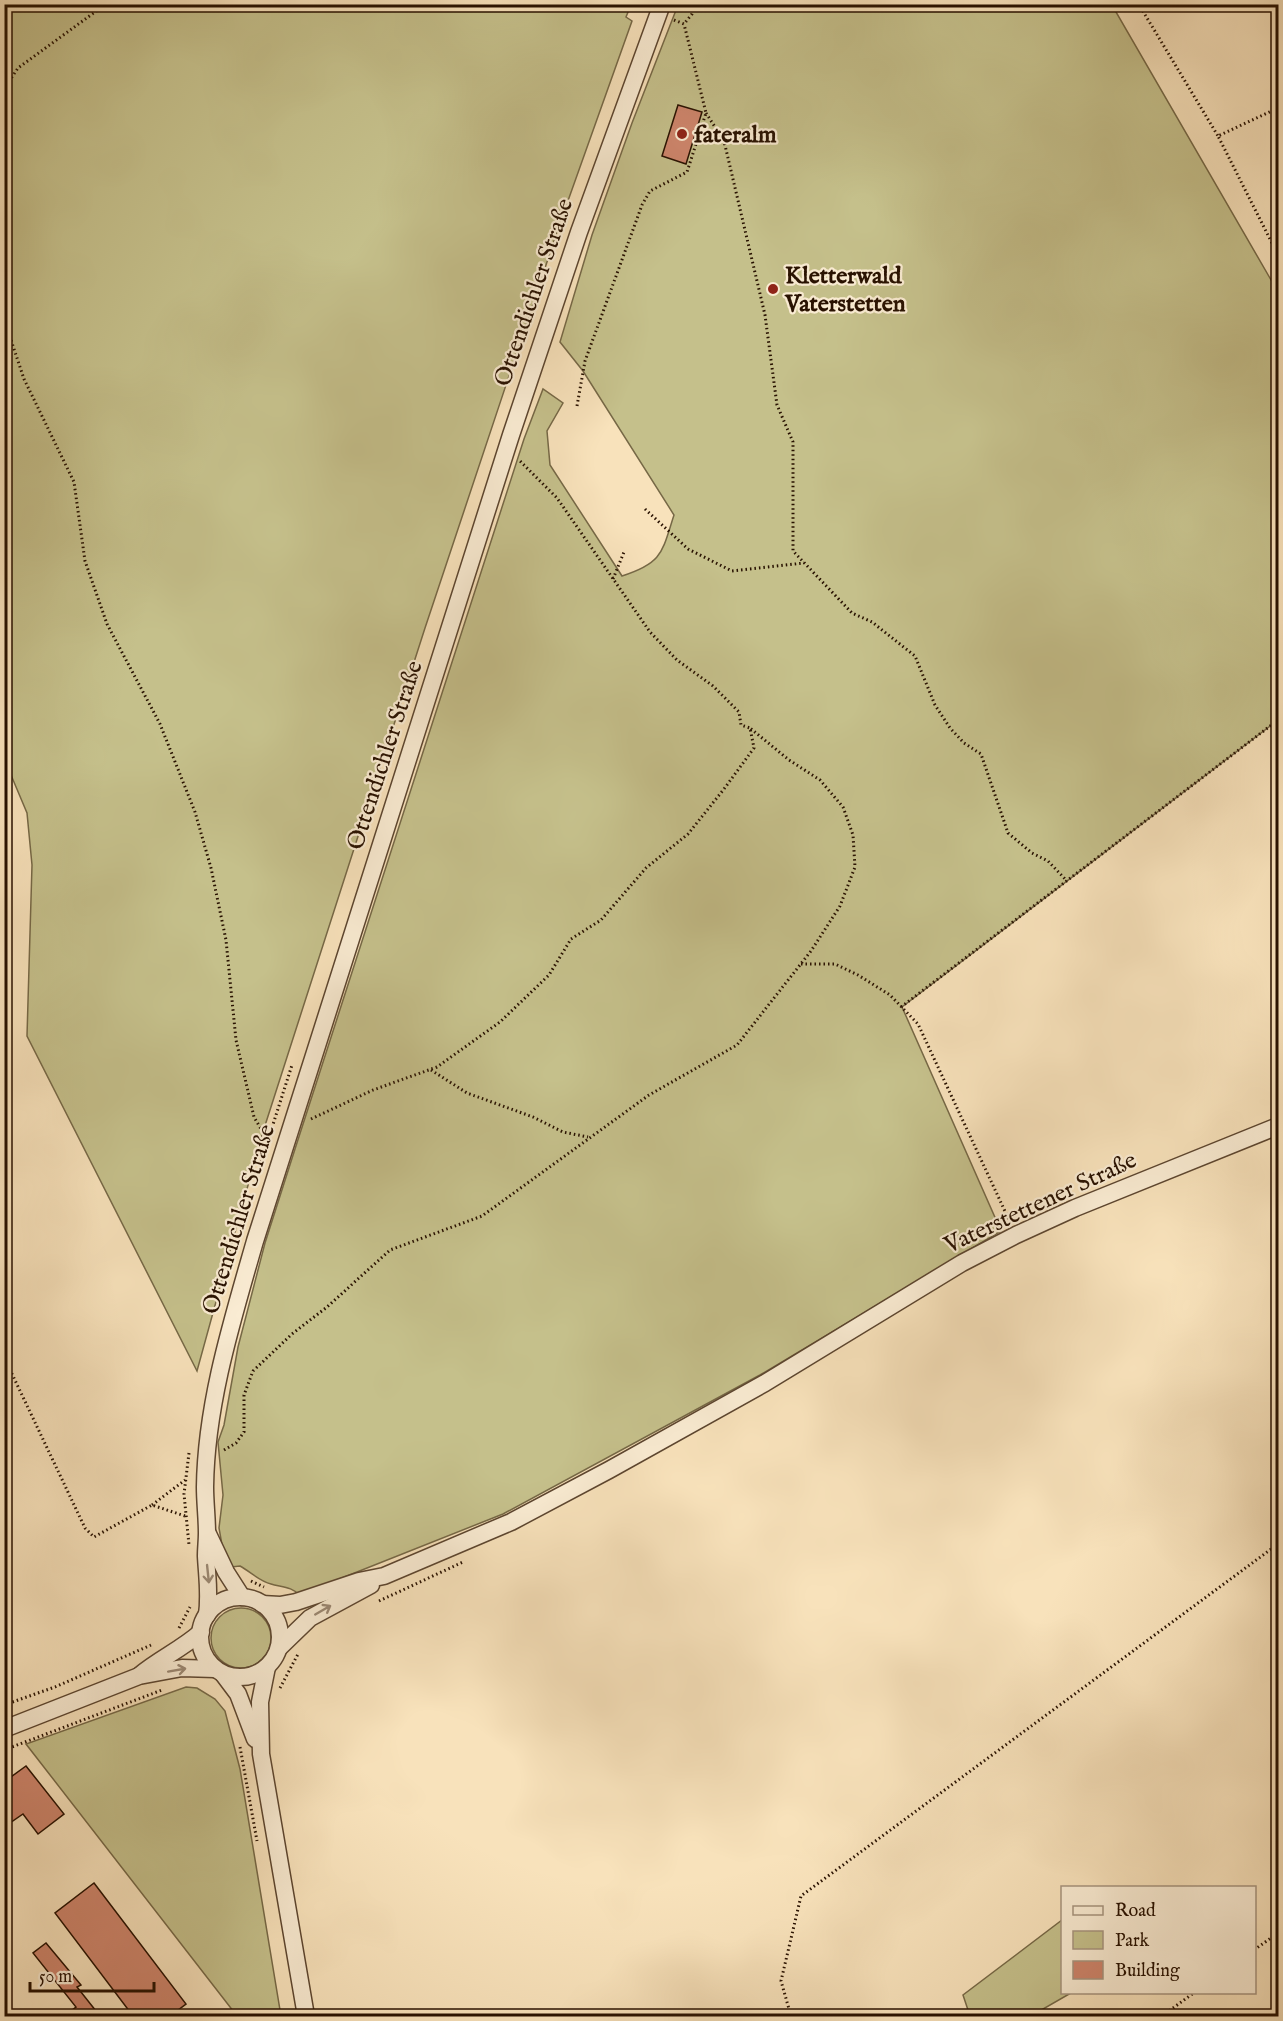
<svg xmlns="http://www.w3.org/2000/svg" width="1283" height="2021" font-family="'IM FELL English',serif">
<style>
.green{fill:#c5c08b;stroke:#766846;stroke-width:1.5}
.building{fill:#ce856c;stroke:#281100;stroke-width:1.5}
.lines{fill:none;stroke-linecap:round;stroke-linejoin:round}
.minor-casing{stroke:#5c452f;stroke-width:19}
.path{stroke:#281100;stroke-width:3;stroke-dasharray:1.5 3;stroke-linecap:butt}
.minor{stroke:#faecd3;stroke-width:16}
.oneway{stroke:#9c8974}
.poi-dot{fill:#8f2418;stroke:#faecd3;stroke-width:2}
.labels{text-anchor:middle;stroke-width:4.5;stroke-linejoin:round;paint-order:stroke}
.poi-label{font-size:24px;font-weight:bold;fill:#281100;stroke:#faecd3;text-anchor:start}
.street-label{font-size:24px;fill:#281100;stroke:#faecd3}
</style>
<rect width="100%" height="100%" fill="#f8e2bb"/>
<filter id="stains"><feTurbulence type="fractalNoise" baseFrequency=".00333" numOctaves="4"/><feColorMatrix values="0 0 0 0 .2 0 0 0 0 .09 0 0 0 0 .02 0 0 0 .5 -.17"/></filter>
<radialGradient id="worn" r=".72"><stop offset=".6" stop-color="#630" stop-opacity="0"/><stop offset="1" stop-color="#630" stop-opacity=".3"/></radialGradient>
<!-- green -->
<g class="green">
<polygon points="5,4 631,5 626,17 632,21 559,226 425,628 261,1138 197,1371 27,1036 32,865 27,813 11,775 4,764"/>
<path d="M 678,5 L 1112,5 L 1278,292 L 1278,720 L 902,1007 L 1001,1231 L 760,1375 L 503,1514 L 299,1595 C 293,1587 281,1587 271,1584 C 259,1581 251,1572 240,1566 L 231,1567 L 222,1545 L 219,1528 L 223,1495 L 218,1442 L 224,1425 L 238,1347 L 265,1243 L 295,1149 L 524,439 L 543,389 L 563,403 L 547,431 L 550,465 L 622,576 C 663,563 662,552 674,515 L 583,371 L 560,342 L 592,235 L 632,123 Z"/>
<circle cx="241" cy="1638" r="30"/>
<polygon points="186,1687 197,1688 215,1699 225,1711 240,1769 281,2016 237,2016 26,1744"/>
<polygon points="1062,1920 1062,1992 1071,1993 1031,2016 970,2016 963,1995"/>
</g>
<!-- building -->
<g class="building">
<polygon points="678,105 702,112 686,164 662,156"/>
<polygon points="26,1766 64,1814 38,1834 23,1814 4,1827 4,1782"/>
<polygon points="94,1883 186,2004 170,2016 133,2016 55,1913"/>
<polygon points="46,1943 81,1985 77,1987 100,2016 64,2016 76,2007 33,1953"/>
</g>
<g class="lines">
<!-- minor casing -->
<g class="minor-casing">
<g id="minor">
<polyline points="208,1534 226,1572 242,1597"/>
<circle cx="240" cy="1637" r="40"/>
<polyline points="262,1604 280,1605 296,1602 359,1581 384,1576 511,1522 609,1470 765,1383 962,1263 1016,1235 1075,1208 1278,1126"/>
<path d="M 207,1615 C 210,1594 207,1576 206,1556 C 206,1548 207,1541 207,1533 C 207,1518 205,1502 205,1487 C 206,1404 232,1321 255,1241 L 511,435 L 579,232 L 662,4"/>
<polyline points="279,1648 310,1618 371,1585"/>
<polyline points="267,1667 260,1702 261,1754 306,2016"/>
<polyline points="223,1674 238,1694 255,1739"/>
<path d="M 140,1675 C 159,1659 182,1649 201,1632"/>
<polyline points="4,1729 139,1676 182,1668 215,1669"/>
</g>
</g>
<!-- path -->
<g class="path">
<polyline points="1137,4 1141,8 1218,136"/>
<polyline points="674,20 684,24 692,14 697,4"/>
<polyline points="4,89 18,68 106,4"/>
<polyline points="1278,108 1218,136 1278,255"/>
<polyline points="706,113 724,141 765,315 777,405 793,442 793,551 852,613 872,622 915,656 935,705 950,728 964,743 981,754 1008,833 1032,853 1048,861 1067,881"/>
<polyline points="4,319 24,379 74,482 85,561 107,624 160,724 195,812 211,868 226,940 236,1040 254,1117 268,1141"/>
<polyline points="577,406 585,361 642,205 650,191 687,172 706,113 684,24"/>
<polyline points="645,509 688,549 732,571 804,563"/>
<polyline points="613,579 624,552"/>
<polyline points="801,964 835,964 858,975 890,995 918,1024 1010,1222"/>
<polyline points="901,1007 1278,720"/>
<polyline points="431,1070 467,1093 533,1117 563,1132 588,1137"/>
<polyline points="311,1119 373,1090 437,1067 500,1022 549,975 571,939 601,920 646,868 688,834 724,789 754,748 750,728 741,725 739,712 713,686 677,660 650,632 557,498 519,460"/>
<polyline points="261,1162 292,1065"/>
<polyline points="4,1357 85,1528 94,1537 152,1505 185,1516"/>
<polyline points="224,1450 236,1443 244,1432 244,1395 253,1371 292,1334 327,1307 390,1250 482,1216 649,1095 737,1045 811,951 840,906 855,867 853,835 843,807 820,780 789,760 750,728"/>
<polyline points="189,1453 184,1494 189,1545"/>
<polyline points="152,1505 185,1480"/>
<polyline points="251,1581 264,1587"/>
<polyline points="379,1601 463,1562"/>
<polyline points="179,1628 190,1607"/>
<polyline points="280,1688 298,1654"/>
<polyline points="4,1705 55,1687 151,1645"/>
<polyline points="240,1747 257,1841"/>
<polyline points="4,1750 162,1690"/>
<polyline points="1254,1950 1278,1933"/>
<polyline points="791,2016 781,1981 801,1896 1278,1544"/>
<polyline points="1162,2016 1195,1992"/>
</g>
<!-- minor -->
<use href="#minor" class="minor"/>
</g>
<!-- one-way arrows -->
<defs><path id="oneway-shaft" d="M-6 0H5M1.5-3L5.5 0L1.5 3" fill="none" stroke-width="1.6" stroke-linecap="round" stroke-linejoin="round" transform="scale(1.5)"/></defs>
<g class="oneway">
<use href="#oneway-shaft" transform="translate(208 1574) rotate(84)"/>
<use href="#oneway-shaft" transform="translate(323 1610) rotate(-30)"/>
<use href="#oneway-shaft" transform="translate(177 1670) rotate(-10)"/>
</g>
<!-- markers -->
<g class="poi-dot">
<circle cx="682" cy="134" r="6"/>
<circle cx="773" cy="289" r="6"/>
</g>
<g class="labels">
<!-- poi labels -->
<g class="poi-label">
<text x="694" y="142">fateralm</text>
<text x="785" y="283">Kletterwald<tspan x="785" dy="28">Vaterstetten</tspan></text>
</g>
<!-- street labels -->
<g class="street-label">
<text transform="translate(533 292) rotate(-71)" y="8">Ottendichler Straße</text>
<text transform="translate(384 755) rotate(-72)" y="8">Ottendichler Straße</text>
<text transform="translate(1040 1202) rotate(-25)" y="8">Vaterstettener Straße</text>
<text transform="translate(238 1219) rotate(-73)" y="8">Ottendichler Straße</text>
</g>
</g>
<!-- margin -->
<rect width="1283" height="2021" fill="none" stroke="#f8e2bb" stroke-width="24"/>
<rect x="6" y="6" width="1271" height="2009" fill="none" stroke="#281100" stroke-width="3"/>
<rect x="12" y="12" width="1259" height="1997" fill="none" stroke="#281100" stroke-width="1.5"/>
<!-- legend -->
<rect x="1061" y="1886" width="195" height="108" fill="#faecd3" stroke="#a6947f" stroke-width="1.5"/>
<rect x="1073" y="1906" width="30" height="9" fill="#faecd3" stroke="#a6947f" stroke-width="1.5"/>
<text x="1115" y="1916" font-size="18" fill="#281100">Road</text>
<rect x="1073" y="1931" width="30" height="18" fill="#c5c08b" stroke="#a6947f" stroke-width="1.5"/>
<text x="1115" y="1946" font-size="18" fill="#281100">Park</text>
<rect x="1073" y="1961" width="30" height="18" fill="#ce856c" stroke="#a6947f" stroke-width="1.5"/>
<text x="1115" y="1976" font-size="18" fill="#281100">Building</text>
<!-- scale -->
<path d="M30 1982v9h124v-9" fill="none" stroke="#281100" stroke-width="3"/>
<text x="39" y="1982" font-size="18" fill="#281100" stroke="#faecd3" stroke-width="4.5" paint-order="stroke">50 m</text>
<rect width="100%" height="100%" filter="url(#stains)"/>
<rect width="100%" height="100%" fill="url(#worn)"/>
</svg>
